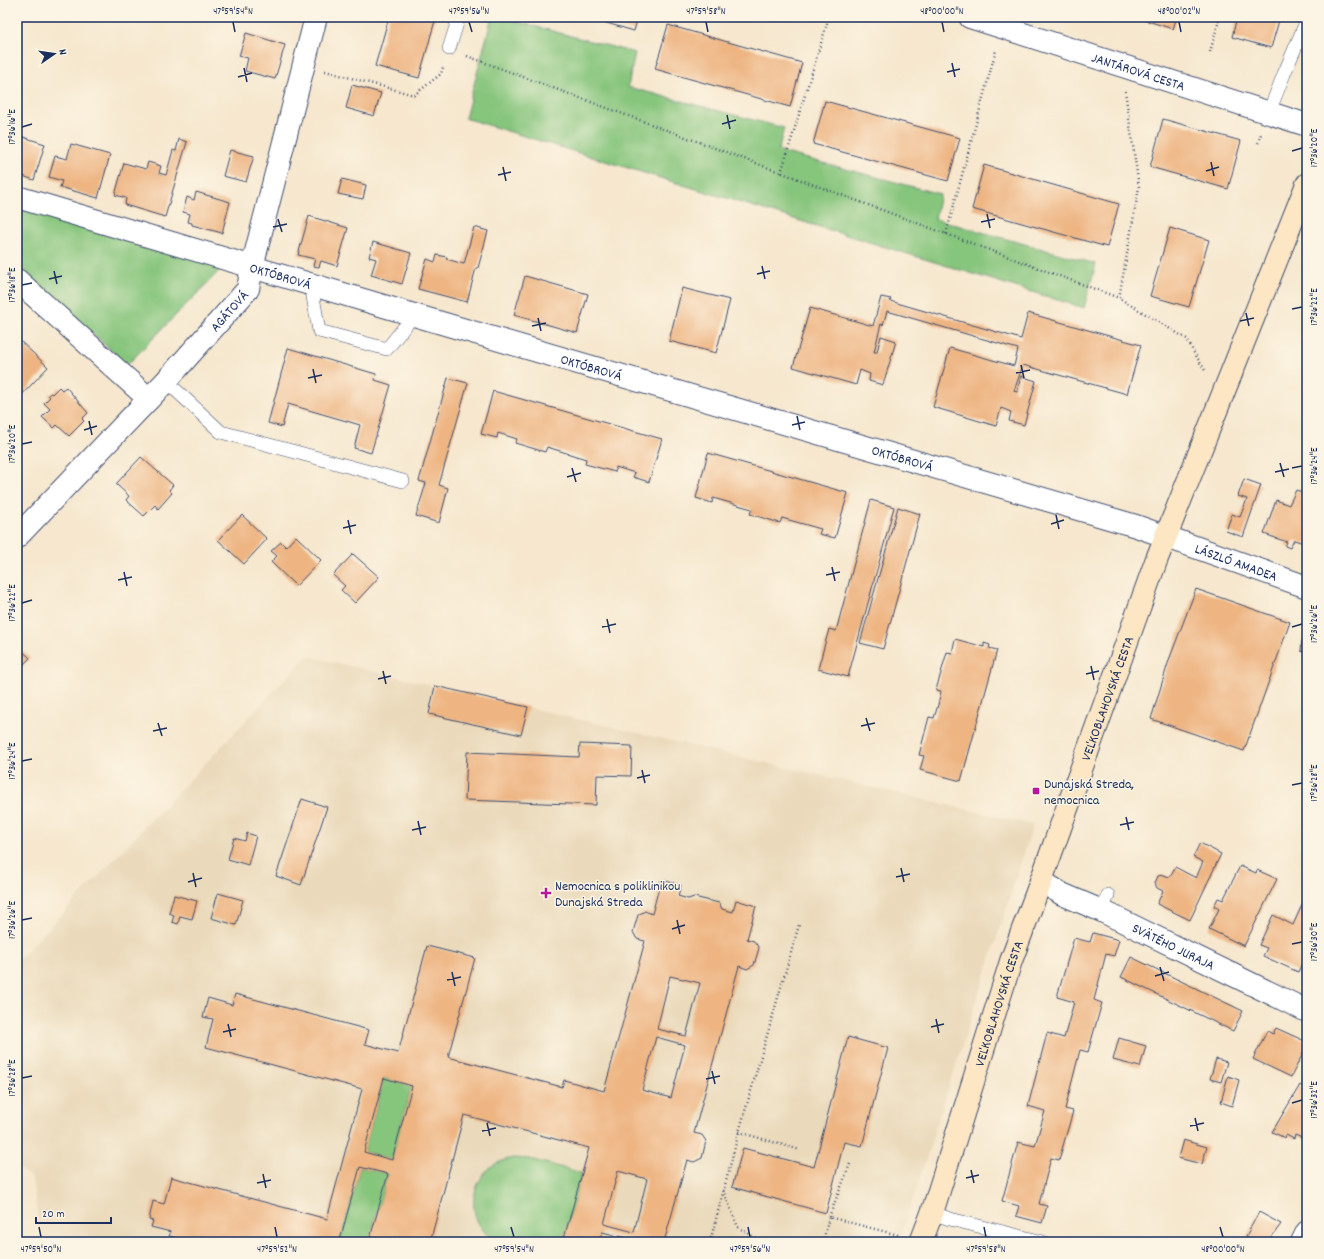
<svg xmlns="http://www.w3.org/2000/svg" width="1324" height="1259" font-family="Dekko,sans-serif">
<style>
.built{fill:#ead9ba}
.green{fill:#86c57c;stroke:#507a6d}
.building{fill:#eeb583;fill-rule:evenodd}
.lines{fill:none;stroke-linecap:round;stroke-linejoin:round}
.service-casing{stroke:#3c4b6f;stroke-width:14}
.minor-casing{stroke:#3c4b6f;stroke-width:24}
.secondary-casing{stroke:#3c4b6f;stroke-width:24}
.path{stroke:#3c4b6f;stroke-width:2.5;stroke-dasharray:1 3;stroke-linecap:butt}
.service{stroke:#fff;stroke-width:13}
.minor{stroke:#fff;stroke-width:22}
.secondary{stroke:#fce6c4;stroke-width:22}
.ticks{fill:none;stroke:#1b2f5e;stroke-width:1.5}
.poi-dot{fill:#b5179e;stroke:#fcf5e5;stroke-width:1.5}
.labels{text-anchor:middle;stroke-width:3;stroke-linejoin:round;paint-order:stroke}
.street-label{font-size:14px;fill:#1b2f5e;stroke:#fcf5e5}
.poi-label{font-size:14px;fill:#1b2f5e;stroke:#fcf5e5;text-anchor:start}
.neatline{fill:none;stroke:#1b2f5e;stroke-width:1.5}
.ticks-label{font-size:10px;text-anchor:middle;fill:#1b2f5e}
</style>
<rect width="100%" height="100%" fill="#fcf5e5"/>
<filter id="ink" filterUnits="userSpaceOnUse"><feTurbulence type="fractalNoise" baseFrequency=".025" numOctaves="2"/><feDisplacementMap in="SourceGraphic" scale="8" xChannelSelector="R" yChannelSelector="G"/><feConvolveMatrix kernelMatrix="1 2 1 2 8 2 1 2 1" color-interpolation-filters="sRGB"/></filter>
<filter id="wash" filterUnits="userSpaceOnUse"><feTurbulence type="fractalNoise" baseFrequency=".012" numOctaves="4" result="noise"/><feDisplacementMap in="SourceGraphic" scale="16" xChannelSelector="R" yChannelSelector="G"/><feGaussianBlur stdDeviation="0.9" result="paint"/><feColorMatrix in="noise" values="0 0 0 0 0 0 0 0 0 0 0 0 0 0 0 0 0 1.4 0 .05"/><feComposite in="paint" operator="in"/></filter>
<g filter="url(#wash)">
<rect width="100%" height="100%" fill="#f6e7ce"/>
<!-- built -->
<polygon class="built" points="307,656 1033,825 899,1242 41,1242 32,1178 17,1167 17,962"/>
<!-- green -->
<g class="green">
<polygon points="492,17 500,17 635,53 628,87 784,128 778,151 940,194 935,219 1096,264 1084,308 465,118"/>
<polygon points="17,206 223,267 127,365 17,264"/>
<polygon points="384,1078 412,1086 392,1160 364,1152"/>
<path d="M 512,1158 L 530,1159 L 582,1173 L 563,1242 C 547,1242 530,1242 514,1242 C 508,1242 501,1243 496,1241 C 488,1238 483,1230 479,1224 C 468,1205 475,1179 492,1166 C 498,1162 505,1160 512,1158 Z"/>
<polygon points="360,1167 388,1174 369,1242 345,1242 340,1240"/>
</g>
<g id="blocks">
<!-- building -->
<g class="building">
<polygon points="389,17 436,17 419,78 375,66"/>
<polygon points="586,17 638,17 634,31"/>
<polygon points="1135,17 1177,17 1173,29"/>
<polygon points="1237,17 1280,17 1271,48 1232,37"/>
<polygon points="668,25 802,63 790,107 655,69"/>
<polygon points="246,33 285,45 275,79 245,71 248,58 239,56"/>
<polygon points="352,85 381,93 374,116 346,108"/>
<polygon points="825,101 960,138 948,181 813,144"/>
<polygon points="1163,119 1241,141 1228,189 1150,167"/>
<polygon points="17,135 45,144 34,180 17,174"/>
<polygon points="179,139 187,142 165,217 125,205 126,198 115,195 124,163 146,169 148,162 161,166 159,173 166,175 173,150 176,151"/>
<polygon points="71,144 110,155 98,198 60,187 62,181 49,177 55,156 67,159"/>
<polygon points="230,150 254,156 246,182 223,176"/>
<polygon points="984,165 1119,204 1107,247 972,209"/>
<polygon points="342,179 366,185 363,199 338,194"/>
<polygon points="196,192 230,202 222,233 192,225 192,223 188,222 190,214 183,212 187,197 194,200"/>
<polygon points="309,216 348,228 337,266 321,261 319,267 313,266 315,259 298,255"/>
<polygon points="474,227 488,231 478,268 476,268 467,302 418,289 427,259 435,262 437,255 447,257 446,259 464,264"/>
<polygon points="1170,228 1209,240 1189,307 1150,296"/>
<polygon points="373,242 411,253 402,284 371,275 376,259 369,257"/>
<polygon points="525,276 588,294 577,333 514,315"/>
<polygon points="682,288 730,300 716,353 669,341"/>
<polygon points="881,297 891,299 890,301 1021,339 1028,313 1141,345 1127,394 1023,365 1014,391 1017,392 1021,376 1036,381 1024,425 1009,421 1011,412 1001,408 996,426 933,407 950,348 1014,366 1018,349 887,311 883,325 881,324 874,352 877,352 881,336 896,341 883,385 869,381 870,374 860,370 856,385 793,367 810,308 873,326"/>
<polygon points="17,338 48,367 17,400"/>
<polygon points="288,348 376,374 375,380 391,385 371,453 354,448 360,425 288,404 282,427 268,423"/>
<polygon points="448,378 468,383 439,485 448,488 439,523 416,516 426,483 419,481"/>
<polygon points="59,387 62,390 66,387 88,413 82,419 84,421 69,436 57,425 54,428 42,417 50,409 44,403 50,397 48,395 51,393 52,394"/>
<polygon points="493,391 662,439 649,482 633,477 635,473 616,467 615,472 585,464 586,459 547,447 545,452 515,443 517,439 498,433 497,438 481,434"/>
<polygon points="708,453 848,493 835,538 819,534 821,529 782,518 780,523 750,514 752,509 713,498 712,503 696,498"/>
<polygon points="141,457 173,485 169,490 172,493 158,509 155,505 144,516 126,500 129,496 116,484"/>
<polygon points="1244,479 1261,485 1243,537 1226,531 1232,514 1240,517 1247,499 1238,496"/>
<polygon points="1296,490 1307,494 1307,504 1305,508 1307,508 1307,544 1294,540 1290,548 1285,546 1287,542 1264,534 1276,500 1289,505"/>
<polygon points="871,500 894,507 848,677 818,669 829,629 836,631"/>
<polygon points="898,507 920,514 883,649 860,643"/>
<polygon points="242,515 267,539 244,564 218,540"/>
<polygon points="296,536 321,560 296,586 271,562 277,556 271,551 281,542 286,547"/>
<polygon points="353,554 379,577 355,603 341,590 345,586 333,575"/>
<polygon points="1196,589 1290,622 1244,751 1151,719 1169,660"/>
<polygon points="1306,637 1307,637 1307,653 1301,651 1302,641"/>
<polygon points="955,639 984,647 984,643 990,645 989,648 997,650 961,781 920,770 924,756 919,755 929,717 934,718 938,705 941,691 936,690 947,652 952,653"/>
<polygon points="17,646 30,658 17,671"/>
<polygon points="435,686 528,707 521,735 429,714"/>
<polygon points="580,744 632,746 631,776 597,775 596,805 465,800 467,752 579,757"/>
<polygon points="302,799 327,807 301,885 276,876"/>
<polygon points="247,833 256,836 248,865 228,859 234,838 245,841"/>
<polygon points="1200,843 1221,854 1190,920 1157,904 1163,891 1157,888 1155,883 1158,876 1163,875 1170,877 1175,867 1196,878 1203,862 1193,857"/>
<polygon points="1240,866 1256,873 1257,870 1277,879 1244,946 1209,929 1219,909 1214,906 1218,898 1223,900"/>
<path d="M 661,880 L 681,885 L 678,896 L 688,899 L 694,897 L 719,903 L 722,909 L 733,912 L 736,900 L 756,906 L 747,939 L 754,941 L 759,948 L 754,965 L 747,969 L 739,966 L 694,1133 L 702,1135 L 706,1141 L 702,1158 L 694,1162 L 687,1160 L 664,1242 L 631,1242 L 631,1239 L 602,1232 L 599,1242 L 563,1242 L 589,1148 L 464,1115 L 430,1242 L 369,1242 L 388,1174 L 360,1167 L 340,1240 L 343,1242 L 189,1242 L 169,1236 L 171,1232 L 151,1227 L 153,1221 L 149,1220 L 153,1201 L 164,1204 L 171,1177 L 327,1219 L 362,1089 L 206,1047 L 213,1019 L 203,1017 L 208,998 L 232,1005 L 235,994 L 369,1030 L 365,1044 L 398,1053 L 427,946 L 475,958 L 448,1057 L 562,1087 L 564,1080 L 604,1091 L 645,941 L 637,939 L 633,932 L 638,915 L 645,911 L 652,914 ZM 670,976 L 700,983 L 686,1036 L 657,1029 ZM 656,1037 L 685,1045 L 671,1098 L 642,1090 ZM 384,1078 L 412,1086 L 392,1160 L 364,1152 ZM 618,1171 L 647,1179 L 634,1232 L 604,1224 Z"/>
<polygon points="218,893 243,900 236,925 211,918"/>
<polygon points="1307,894 1307,952 1298,972 1263,956 1267,948 1259,945 1273,915 1293,925"/>
<polygon points="174,895 197,901 192,919 180,916 178,924 172,922 174,915 169,913"/>
<polygon points="1093,933 1119,940 1114,956 1106,954 1094,1000 1102,1003 1088,1052 1080,1050 1065,1109 1073,1111 1059,1160 1051,1158 1039,1204 1047,1206 1042,1223 1016,1216 1019,1206 1002,1201 1018,1142 1035,1146 1045,1111 1028,1106 1047,1033 1064,1038 1074,1002 1057,997 1074,938 1090,942"/>
<polygon points="1131,957 1243,1011 1233,1031 1121,977"/>
<polygon points="1276,1028 1307,1042 1307,1045 1291,1077 1253,1059 1267,1031 1273,1034"/>
<polygon points="848,1037 888,1048 862,1146 844,1142 826,1213 732,1187 743,1148 814,1167"/>
<polygon points="1119,1038 1146,1046 1140,1067 1113,1060"/>
<polygon points="1216,1059 1227,1062 1221,1082 1210,1079"/>
<polygon points="1228,1076 1239,1080 1232,1106 1221,1102"/>
<polygon points="1300,1085 1307,1089 1307,1104 1304,1111 1307,1112 1307,1140 1295,1135 1294,1139 1286,1135 1285,1138 1272,1132"/>
<polygon points="1183,1140 1207,1147 1202,1164 1178,1158"/>
<polygon points="1259,1212 1281,1224 1268,1242 1257,1242 1254,1240 1253,1242 1249,1242 1250,1239 1246,1236"/>
</g>
</g>
</g>
<g filter="url(#ink)">
<use href="#blocks" fill-opacity="0" stroke="#3c4b6f" stroke-width="1"/>
<g class="lines">
<!-- service casing -->
<g class="service-casing">
<g id="service">
<polyline points="449,49 459,17"/>
<polyline points="1269,112 1284,74 1307,20"/>
<polyline points="311,285 319,331 387,349 414,315"/>
<polyline points="166,381 221,432 403,481"/>
<polyline points="1102,911 1108,895"/>
<polyline points="932,1213 950,1219 1043,1242"/>
</g>
</g>
<!-- minor casing -->
<g class="minor-casing">
<g id="minor">
<path id="s1" d="M 970,17 L 1307,125"/>
<path id="s2" d="M 17,197 L 414,315 L 1136,526 L 1307,587"/>
<polyline points="17,280 149,399"/>
<path id="s3" d="M 17,537 L 166,381 L 248,289 L 252,267 L 316,17"/>
<path id="s4" d="M 1041,881 L 1062,894 L 1102,911 L 1307,1011"/>
<polyline points="1302,1242 1307,1232"/>
</g>
</g>
<!-- secondary casing -->
<g class="secondary-casing">
<g id="secondary">
<path id="s5" d="M 921,1242 L 932,1213 L 1011,961 L 1041,881 L 1156,561 L 1307,184"/>
</g>
</g>
<!-- path -->
<g class="path">
<polyline points="1210,52 1220,17"/>
<polyline points="467,56 1119,298"/>
<polyline points="325,71 414,95 441,74 443,67"/>
<polyline points="1125,91 1139,187 1119,298 1187,339 1193,351 1206,372"/>
<polyline points="1258,143 1261,134"/>
<polyline points="781,173 829,17"/>
<polyline points="946,234 996,50"/>
<polyline points="739,1132 800,1150"/>
<polyline points="723,1190 738,1227 762,1242"/>
<polyline points="829,1217 850,1164"/>
<polyline points="710,1242 739,1132 799,925"/>
<polyline points="823,1242 829,1217 898,1235"/>
</g>
<!-- service -->
<use href="#service" class="service"/>
<!-- minor -->
<use href="#minor" class="minor"/>
<!-- secondary -->
<use href="#secondary" class="secondary"/>
</g>
</g>
<!-- ticks -->
<path class="ticks" d="M 233,22 L 235,32M 469,22 L 472,32M 706,22 L 708,32M 942,22 L 944,32M 1179,22 L 1181,32M 952,63 L 955,77M 244,68 L 247,82M 947,72 L 960,69M 238,77 L 252,73M 727,115 L 730,129M 722,124 L 736,120M 22,127 L 32,124M 1292,151 L 1302,148M 1211,162 L 1214,176M 503,167 L 506,181M 1206,171 L 1219,167M 498,175 L 511,172M 987,214 L 990,228M 278,219 L 282,232M 981,222 L 995,219M 273,227 L 287,224M 762,266 L 765,279M 54,271 L 57,284M 757,274 L 770,271M 49,279 L 62,276M 22,285 L 32,283M 1292,309 L 1302,307M 1246,313 L 1249,326M 538,318 L 541,331M 1240,321 L 1254,318M 532,326 L 546,323M 1021,365 L 1024,378M 313,369 L 316,383M 1016,373 L 1030,370M 308,378 L 322,375M 797,416 L 800,430M 89,421 L 92,435M 792,425 L 805,422M 84,430 L 97,426M 22,444 L 32,442M 1280,463 L 1284,477M 572,468 L 576,482M 1292,468 L 1302,466M 1275,472 L 1289,469M 567,477 L 581,473M 1056,515 L 1059,529M 348,520 L 351,534M 1051,524 L 1064,520M 343,528 L 356,525M 832,567 L 835,581M 124,572 L 127,586M 826,575 L 840,572M 118,580 L 132,577M 22,603 L 32,600M 607,619 L 610,633M 602,627 L 616,624M 1292,627 L 1302,624M 1091,666 L 1094,680M 383,671 L 386,684M 1086,674 L 1099,671M 378,679 L 391,676M 866,718 L 870,731M 158,723 L 162,736M 861,726 L 875,723M 153,731 L 167,728M 22,761 L 32,759M 642,770 L 645,783M 637,778 L 650,775M 1292,785 L 1302,783M 1126,817 L 1129,830M 418,821 L 421,835M 1120,825 L 1134,822M 412,830 L 426,827M 901,868 L 904,882M 193,873 L 196,887M 896,877 L 910,874M 188,882 L 202,878M 22,920 L 32,918M 677,920 L 680,934M 672,929 L 685,925M 1292,944 L 1302,942M 1160,967 L 1164,981M 452,972 L 455,986M 1155,976 L 1169,972M 447,980 L 461,977M 936,1019 L 939,1033M 228,1024 L 231,1037M 931,1027 L 944,1024M 223,1032 L 236,1029M 712,1071 L 715,1084M 22,1078 L 32,1076M 706,1079 L 720,1076M 1292,1103 L 1302,1100M 1195,1118 L 1198,1131M 487,1123 L 490,1136M 1190,1126 L 1204,1123M 482,1131 L 496,1128M 971,1170 L 974,1183M 263,1174 L 266,1188M 966,1178 L 979,1175M 257,1183 L 271,1180M 39,1227 L 41,1237M 275,1227 L 277,1237M 511,1227 L 514,1237M 748,1227 L 750,1237M 984,1227 L 986,1237M 1220,1227 L 1223,1237"/>
<!-- markers -->
<g class="poi-dot">
<rect x="1032" y="787" width="8" height="8" rx="2"/>
<path d="M544 887h4v4h4v4h-4v4h-4v-4h-4v-4h4z"/>
</g>
<g class="labels">
<!-- street labels -->
<g class="street-label">
<text dy="5" stroke="none"><textPath href="#s1" startOffset="177">JANTÁROVÁ CESTA</textPath></text>
<text dy="5" stroke="none"><textPath href="#s2" startOffset="275">OKTÓBROVÁ</textPath></text>
<text dy="5" stroke="none"><textPath href="#s3" startOffset="310">AGÁTOVÁ</textPath></text>
<text dy="5" stroke="none"><textPath href="#s2" startOffset="599">OKTÓBROVÁ</textPath></text>
<text dy="5" stroke="none"><textPath href="#s2" startOffset="923">OKTÓBROVÁ</textPath></text>
<text dy="5" stroke="none"><textPath href="#s2" startOffset="1273">LÁSZLÓ AMADEA</textPath></text>
<text dy="5" stroke="none"><textPath href="#s5" startOffset="575">VEĽKOBLAHOVSKÁ CESTA</textPath></text>
<text dy="5" stroke="none"><textPath href="#s4" startOffset="148">SVÄTÉHO JURAJA</textPath></text>
<text dy="5" stroke="none"><textPath href="#s5" startOffset="251">VEĽKOBLAHOVSKÁ CESTA</textPath></text>
</g>
<!-- poi labels -->
<g class="poi-label">
<text x="1044" y="788">Dunajská Streda,<tspan x="1044" dy="16">nemocnica</tspan></text>
<text x="555" y="890">Nemocnica s poliklinikou<tspan x="555" dy="16">Dunajská Streda</tspan></text>
</g>
</g>
<!-- margin -->
<rect width="1324" height="1259" fill="none" stroke="#fcf5e5" stroke-width="44"/>
<!-- north arrow -->
<g transform="translate(54 54) rotate(77)" stroke="#fcf5e5" stroke-width="3" paint-order="stroke">
<path d="M0-3L7 15L0 10L-7 15Z" fill="#1b2f5e"/>
<text y="-6" font-size="11" font-weight="bold" text-anchor="middle" fill="#1b2f5e">N</text>
</g>
<!-- scale -->
<path d="M36 1217v6h75v-6" fill="none" stroke="#1b2f5e" stroke-width="2"/>
<text x="42" y="1217" font-size="12" fill="#1b2f5e" stroke="#fcf5e5" stroke-width="3" paint-order="stroke">20 m</text>
<rect x="22" y="22" width="1280" height="1215" class="neatline"/>
<g class="ticks-label">
<text x="233" y="14">47°59'54"N</text>
<text x="469" y="14">47°59'56"N</text>
<text x="706" y="14">47°59'58"N</text>
<text x="942" y="14">48°00'00"N</text>
<text x="1179" y="14">48°00'02"N</text>
<text transform="translate(11 127) rotate(-90)" y="4">17°36'16"E</text>
<text transform="translate(1313 148) rotate(-90)" y="4">17°36'20"E</text>
<text transform="translate(11 285) rotate(-90)" y="4">17°36'18"E</text>
<text transform="translate(1313 307) rotate(-90)" y="4">17°36'22"E</text>
<text transform="translate(11 444) rotate(-90)" y="4">17°36'20"E</text>
<text transform="translate(1313 466) rotate(-90)" y="4">17°36'24"E</text>
<text transform="translate(11 603) rotate(-90)" y="4">17°36'22"E</text>
<text transform="translate(1313 624) rotate(-90)" y="4">17°36'26"E</text>
<text transform="translate(11 761) rotate(-90)" y="4">17°36'24"E</text>
<text transform="translate(1313 783) rotate(-90)" y="4">17°36'28"E</text>
<text transform="translate(11 920) rotate(-90)" y="4">17°36'26"E</text>
<text transform="translate(1313 942) rotate(-90)" y="4">17°36'30"E</text>
<text transform="translate(11 1078) rotate(-90)" y="4">17°36'28"E</text>
<text transform="translate(1313 1100) rotate(-90)" y="4">17°36'32"E</text>
<text x="41" y="1252">47°59'50"N</text>
<text x="277" y="1252">47°59'52"N</text>
<text x="514" y="1252">47°59'54"N</text>
<text x="750" y="1252">47°59'56"N</text>
<text x="986" y="1252">47°59'58"N</text>
<text x="1223" y="1252">48°00'00"N</text>
</g>
</svg>
